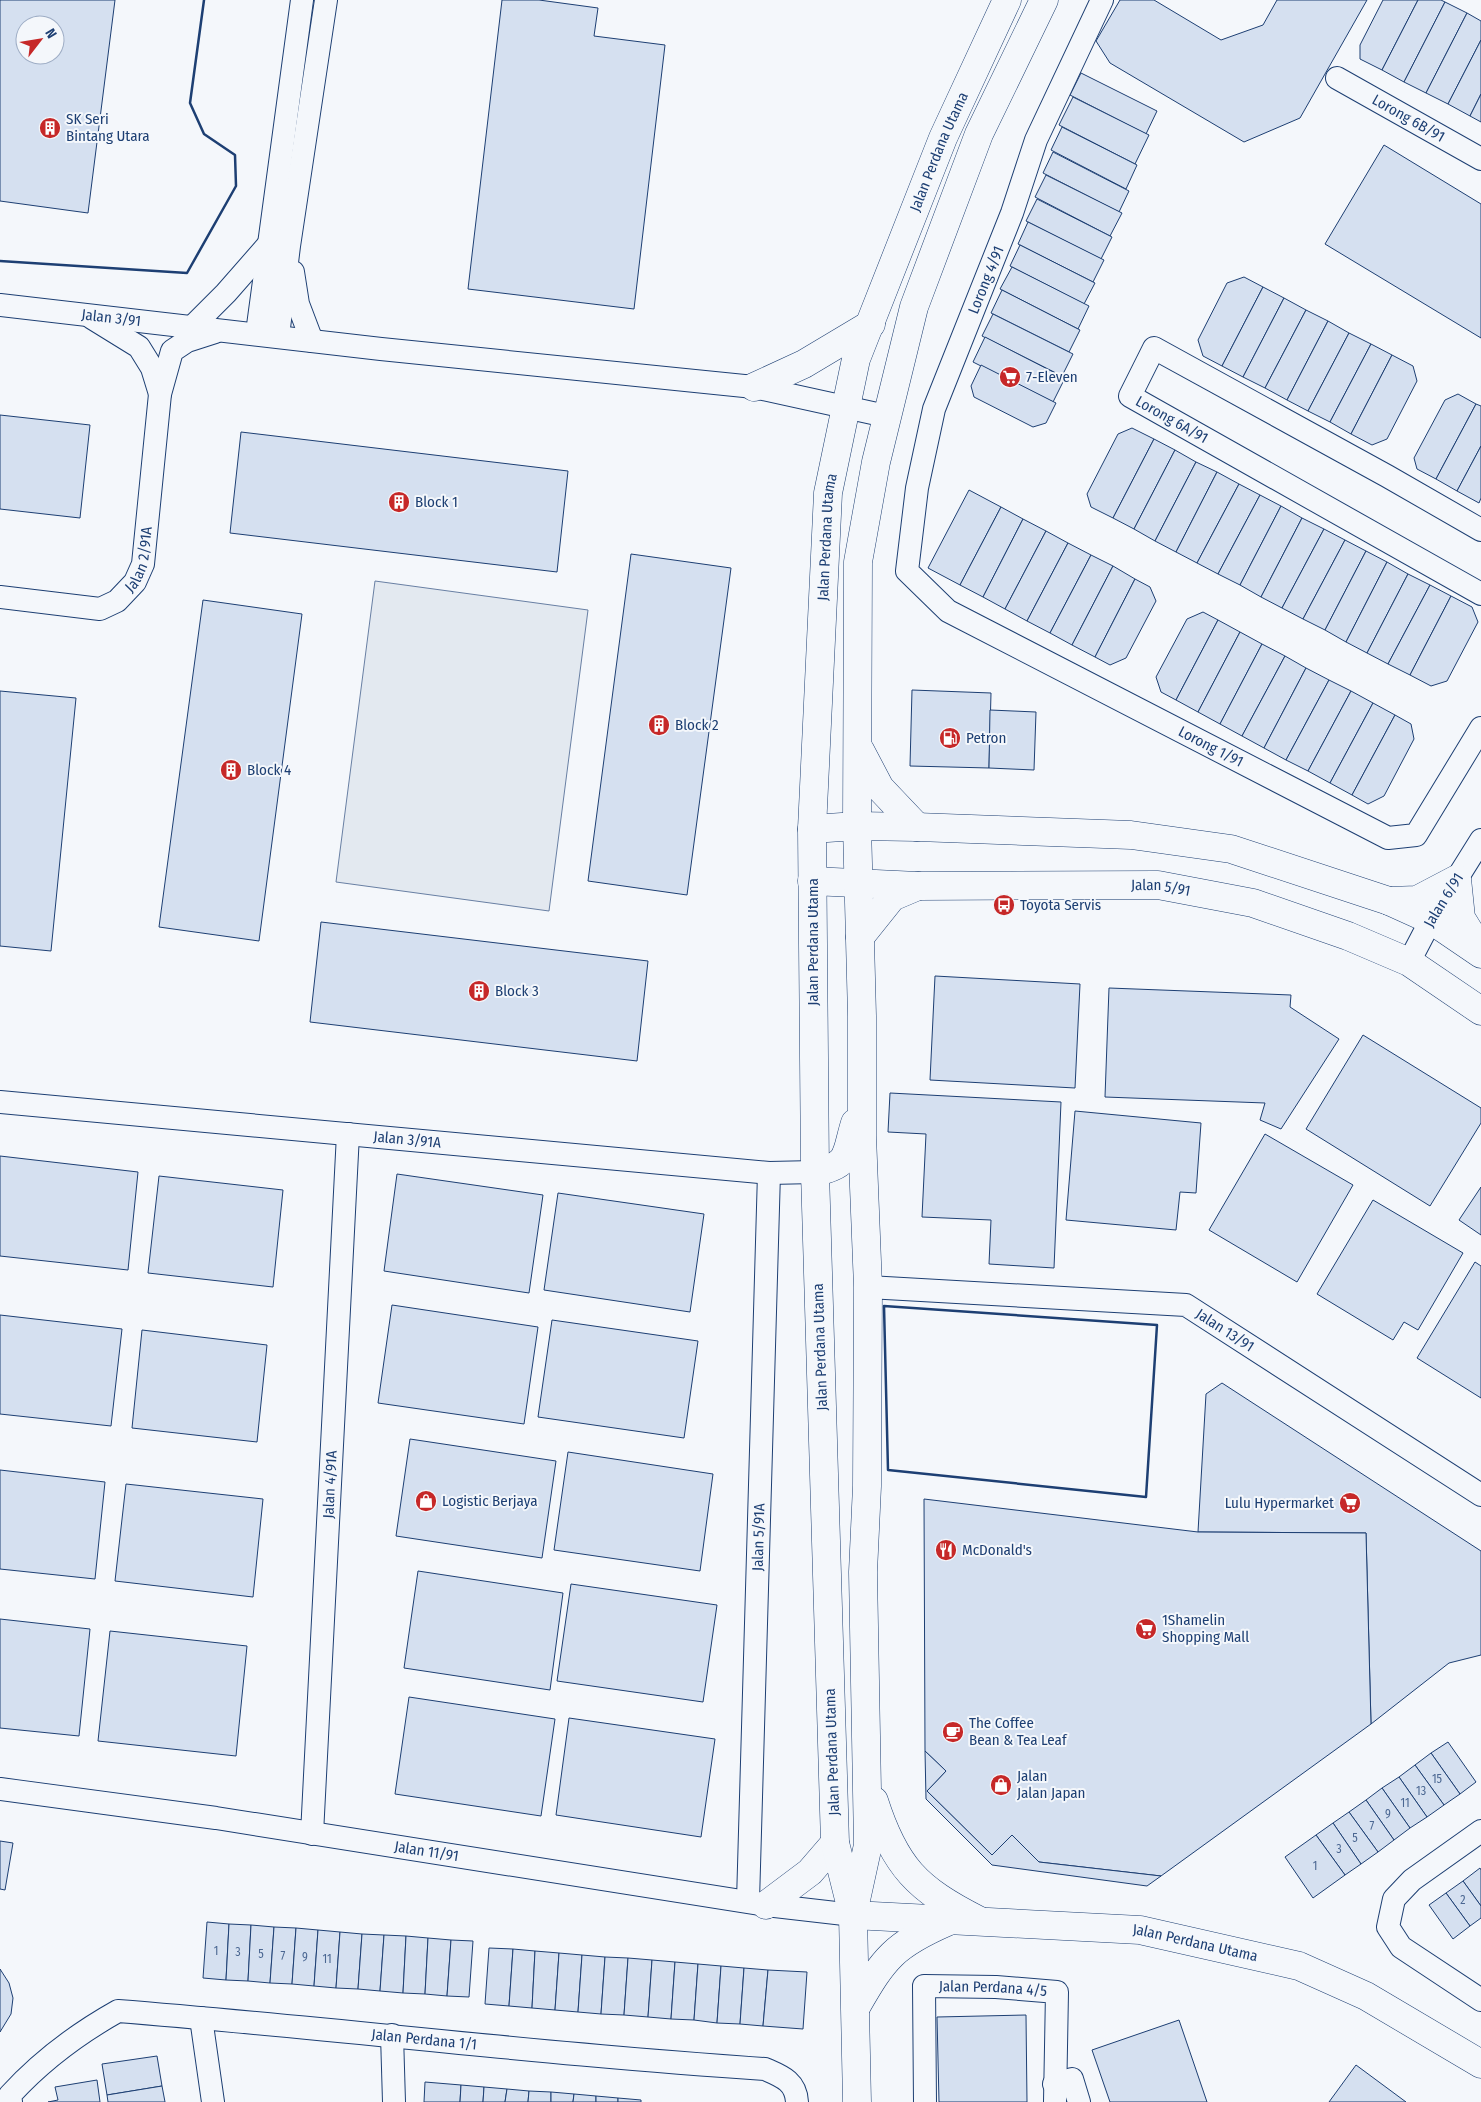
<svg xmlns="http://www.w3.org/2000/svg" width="1481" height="2102" font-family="'Fira Sans Condensed',sans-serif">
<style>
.green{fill:#e3e9f0;stroke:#687fa3}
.building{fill:#d5e0f0;stroke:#1d3f73;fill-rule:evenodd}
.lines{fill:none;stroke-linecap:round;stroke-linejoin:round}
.minor-casing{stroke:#1d3f73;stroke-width:24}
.tertiary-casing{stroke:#1d3f73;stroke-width:29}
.minor{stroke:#f4f7fb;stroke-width:22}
.tertiary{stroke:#f4f7fb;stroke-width:28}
.wall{stroke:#1d3f73;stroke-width:2.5}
.labels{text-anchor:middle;stroke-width:4;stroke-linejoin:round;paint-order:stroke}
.number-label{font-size:12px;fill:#4b6792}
.poi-label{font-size:15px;fill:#1d3f73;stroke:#f4f7fb;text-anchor:start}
.street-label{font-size:15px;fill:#1d3f73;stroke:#f4f7fb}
</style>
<rect width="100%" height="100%" fill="#f4f7fb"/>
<!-- green -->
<polygon class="green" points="375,581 588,610 549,911 336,882"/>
<!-- building -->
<g class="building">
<path d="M 0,0 L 115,0 L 88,213 L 0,201 ZM 25,25 L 55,25 L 55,55 L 25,55 Z"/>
<polygon points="502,0 539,0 598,8 594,36 665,45 634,309 468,289"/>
<polygon points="1120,0 1154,0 1221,40 1263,25 1277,0 1367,0 1300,118 1244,142 1110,63 1096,41"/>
<polygon points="1383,0 1418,0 1382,70 1360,59 1360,45"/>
<polygon points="1418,0 1441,0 1445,2 1404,82 1382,70"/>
<polygon points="1445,2 1467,13 1426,93 1404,82"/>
<polygon points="1467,13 1481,21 1481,40 1448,104 1426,93"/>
<polygon points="1481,40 1481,94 1470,116 1448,104"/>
<polygon points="1081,73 1157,111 1146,134 1070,95"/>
<polygon points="1481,94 1481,122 1470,116"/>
<polygon points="1073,97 1149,135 1135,164 1059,125"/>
<polygon points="1062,127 1137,165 1126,189 1051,150"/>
<polygon points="1384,145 1481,204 1481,338 1325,244"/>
<polygon points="1053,152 1129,191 1119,212 1043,173"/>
<polygon points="1046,175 1122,213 1110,236 1035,197"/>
<polygon points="1037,199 1112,237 1101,259 1026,221"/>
<polygon points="1028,222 1104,260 1093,282 1018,244"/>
<polygon points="1020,245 1095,283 1084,304 1010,266"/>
<polygon points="1012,267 1089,306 1078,329 1000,289"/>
<polygon points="1244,277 1263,287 1222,366 1203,356 1198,340 1227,283"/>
<polygon points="1263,287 1284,298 1243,377 1222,366"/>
<polygon points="1002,290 1080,330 1069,352 991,313"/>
<polygon points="1284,298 1306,310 1265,388 1243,377"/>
<polygon points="1306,310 1328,321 1287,400 1265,388"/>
<polygon points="993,314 1073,354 1062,376 982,336"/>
<polygon points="1328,321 1349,333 1308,411 1287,400"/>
<polygon points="1349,333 1371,344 1330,422 1308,411"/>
<polygon points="985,337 1065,378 1053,402 973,362"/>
<polygon points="1371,344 1392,355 1351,434 1330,422"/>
<polygon points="1392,355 1413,366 1417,381 1387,439 1372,445 1351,434"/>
<polygon points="981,365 1056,403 1046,423 1033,427 974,397 971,386"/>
<polygon points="1458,394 1476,404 1436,479 1417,469 1414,458 1445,400"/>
<polygon points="1476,404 1481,406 1481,446 1457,491 1436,479"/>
<polygon points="0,415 90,425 80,518 0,509"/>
<polygon points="1132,428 1154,439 1113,518 1091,507 1087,494 1118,434"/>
<polygon points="241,432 568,471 557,572 230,533"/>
<polygon points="1154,439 1175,450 1134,529 1113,518"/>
<polygon points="1481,446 1481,498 1479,503 1457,491"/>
<polygon points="1175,450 1196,462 1155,541 1134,529"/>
<polygon points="1196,462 1217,472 1176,552 1155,541"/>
<polygon points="1217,472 1239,484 1197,563 1176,552"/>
<polygon points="1239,484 1260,495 1218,574 1197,563"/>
<polygon points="969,490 1001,507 960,585 928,568"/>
<polygon points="1260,495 1281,506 1240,585 1218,574"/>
<polygon points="1281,506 1302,518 1261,597 1240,585"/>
<polygon points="1001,507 1023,519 983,597 960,585"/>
<polygon points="1302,518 1324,529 1282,608 1261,597"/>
<polygon points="1023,519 1046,531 1005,609 983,597"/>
<polygon points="1324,529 1345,540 1303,619 1282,608"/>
<polygon points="1046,531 1068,543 1027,621 1005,609"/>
<polygon points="1345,540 1366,551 1325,630 1303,619"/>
<polygon points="1068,543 1091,555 1050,633 1027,621"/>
<polygon points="1366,551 1387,562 1346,642 1325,630"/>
<polygon points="631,554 731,568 687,895 588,881"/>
<polygon points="1091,555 1113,566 1072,645 1050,633"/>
<polygon points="1387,562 1408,574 1367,653 1346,642"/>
<polygon points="1113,566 1135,579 1095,657 1072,645"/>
<polygon points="1408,574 1430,585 1388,664 1367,653"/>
<polygon points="1135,579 1150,587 1156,601 1126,658 1110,665 1095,657"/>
<polygon points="1430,585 1451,596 1410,675 1388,664"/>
<polygon points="1451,596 1472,607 1478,622 1447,681 1431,686 1410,675"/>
<polygon points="203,600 302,614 259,941 159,927"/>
<polygon points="1203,612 1218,620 1176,700 1161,692 1156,677 1187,619"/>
<polygon points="1218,620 1240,632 1198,712 1176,700"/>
<polygon points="1240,632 1262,644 1220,724 1198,712"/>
<polygon points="1262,644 1285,656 1242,736 1220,724"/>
<polygon points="1285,656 1306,668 1264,748 1242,736"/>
<polygon points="1306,668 1329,680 1286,760 1264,748"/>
<polygon points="1329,680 1351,691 1308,771 1286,760"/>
<polygon points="912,690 991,693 989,768 910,766"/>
<polygon points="0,691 76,698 51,951 0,946"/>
<polygon points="1351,691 1373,703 1330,783 1308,771"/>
<polygon points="1373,703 1395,715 1352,795 1330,783"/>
<polygon points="990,710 1036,712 1034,770 989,768"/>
<polygon points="1395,715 1411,724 1414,739 1384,796 1368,804 1352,795"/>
<polygon points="321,922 648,961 637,1061 310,1022"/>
<polygon points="935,976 1080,984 1075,1088 930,1080"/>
<polygon points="1109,988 1291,995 1290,1007 1339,1039 1281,1129 1260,1120 1265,1103 1105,1097"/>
<polygon points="1363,1035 1481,1108 1481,1123 1430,1206 1306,1129"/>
<polygon points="890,1093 1061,1102 1054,1268 989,1264 991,1220 922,1217 926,1134 888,1132"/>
<polygon points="1075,1111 1201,1123 1196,1193 1180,1192 1176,1230 1066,1220"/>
<polygon points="1265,1134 1353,1185 1297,1282 1209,1230"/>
<polygon points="0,1156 138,1172 128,1270 0,1256"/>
<polygon points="397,1174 543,1195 529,1293 384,1271"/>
<polygon points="159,1176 283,1190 273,1287 148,1273"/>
<polygon points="1481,1187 1481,1235 1459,1220"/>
<polygon points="558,1193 704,1214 690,1312 544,1290"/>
<polygon points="1373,1200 1463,1253 1418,1330 1404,1322 1393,1340 1317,1294"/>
<polygon points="1475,1262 1481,1266 1481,1398 1417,1358"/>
<polygon points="392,1305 538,1327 524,1424 378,1403"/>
<polygon points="0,1315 122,1329 111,1426 0,1414"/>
<polygon points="552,1320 698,1341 684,1438 538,1417"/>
<polygon points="142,1330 267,1345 257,1442 132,1428"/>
<polygon points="1222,1383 1481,1551 1481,1655 1449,1663 1371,1724 1366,1533 1198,1532 1206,1394"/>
<polygon points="410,1439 556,1461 542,1558 396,1536"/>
<polygon points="568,1452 713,1474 700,1571 554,1550"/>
<polygon points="0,1470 105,1482 95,1579 0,1569"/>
<polygon points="126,1484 263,1499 253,1597 115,1581"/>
<polygon points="924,1499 1198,1532 1366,1533 1371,1724 1161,1876 1039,1862 1012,1835 992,1855 927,1791 946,1771 925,1751"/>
<polygon points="418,1571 563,1593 550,1690 404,1668"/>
<polygon points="571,1584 717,1605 703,1702 557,1681"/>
<polygon points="0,1619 90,1629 79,1736 0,1728"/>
<polygon points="110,1631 247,1646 236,1756 98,1741"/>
<polygon points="409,1697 555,1719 541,1816 395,1794"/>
<polygon points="569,1718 715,1739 701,1837 556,1815"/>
<polygon points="1448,1742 1476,1782 1460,1794 1431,1753"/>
<polygon points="925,1751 946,1771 927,1791 992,1855 1012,1835 1039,1862 1161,1876 1147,1886 992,1865 926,1799"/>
<polygon points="1431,1753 1460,1794 1444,1805 1415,1765"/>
<polygon points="1415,1765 1444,1805 1427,1817 1399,1777"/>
<polygon points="1399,1777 1427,1817 1410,1828 1382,1788"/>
<polygon points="1382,1788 1410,1828 1394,1840 1366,1800"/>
<polygon points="1366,1800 1394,1840 1378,1852 1349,1812"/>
<polygon points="1349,1812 1378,1852 1361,1864 1333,1823"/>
<polygon points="1333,1823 1361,1864 1345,1875 1316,1835"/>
<polygon points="1316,1835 1345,1875 1313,1898 1285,1857"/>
<polygon points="0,1841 13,1843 5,1890 0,1889"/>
<polygon points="1480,1868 1481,1870 1481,1906 1463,1881"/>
<polygon points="1463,1881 1481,1906 1481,1918 1470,1926 1446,1893"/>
<polygon points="1446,1893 1470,1926 1453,1939 1429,1905"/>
<polygon points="207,1922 229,1924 226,1980 203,1978"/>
<polygon points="229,1924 251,1925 248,1981 226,1980"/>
<polygon points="251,1925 274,1927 270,1983 248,1981"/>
<polygon points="274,1927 296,1928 292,1984 270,1983"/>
<polygon points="296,1928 318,1930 314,1986 292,1984"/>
<polygon points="318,1930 340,1932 336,1988 314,1986"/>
<polygon points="340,1932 362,1934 358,1989 336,1988"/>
<polygon points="362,1934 384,1935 380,1991 358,1989"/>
<polygon points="384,1935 406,1936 403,1993 380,1991"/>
<polygon points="406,1936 428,1938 425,1994 403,1993"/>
<polygon points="428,1938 451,1940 447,1996 425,1994"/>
<polygon points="451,1940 473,1941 469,1997 447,1996"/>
<polygon points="489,1948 513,1949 509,2006 485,2004"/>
<polygon points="513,1949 535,1951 532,2008 509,2006"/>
<polygon points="535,1951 559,1953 555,2010 532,2008"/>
<polygon points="559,1953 582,1955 578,2012 555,2010"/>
<polygon points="582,1955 605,1957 601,2014 578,2012"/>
<polygon points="605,1957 628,1958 624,2015 601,2014"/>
<polygon points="628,1958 652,1960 648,2017 624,2015"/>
<polygon points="652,1960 675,1962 671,2019 648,2017"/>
<polygon points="675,1962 698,1964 694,2020 671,2019"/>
<polygon points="698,1964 721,1966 717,2023 694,2020"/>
<polygon points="721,1966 744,1968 740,2024 717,2023"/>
<polygon points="744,1968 768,1970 763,2026 740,2024"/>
<polygon points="0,1969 9,1983 13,1998 11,2014 0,2032"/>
<polygon points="768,1970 807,1972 803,2029 763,2026"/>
<polygon points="1026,2015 1027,2102 939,2102 937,2017"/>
<polygon points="1179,2020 1207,2102 1110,2102 1092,2050"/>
<polygon points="157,2056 162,2086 107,2095 102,2064"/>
<polygon points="1356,2065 1406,2102 1329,2102"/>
<polygon points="97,2080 100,2102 48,2102 58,2100 55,2087"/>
<polygon points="425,2082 461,2085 460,2102 424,2102"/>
<polygon points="461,2085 484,2087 483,2102 460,2102"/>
<polygon points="162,2086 165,2102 108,2102 107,2095"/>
<polygon points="484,2087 507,2089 505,2102 483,2102"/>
<polygon points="507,2089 529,2091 528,2102 505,2102"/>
<polygon points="529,2091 551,2092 551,2102 528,2102"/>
<polygon points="551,2092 574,2094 573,2102 551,2102"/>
<polygon points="574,2094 596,2096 596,2102 573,2102"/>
<polygon points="596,2096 618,2098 618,2102 596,2102"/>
<polygon points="618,2098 641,2100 641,2102 618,2102"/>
</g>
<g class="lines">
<!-- minor casing -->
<g class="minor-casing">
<g id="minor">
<path id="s1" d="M 1102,0 L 1036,140 L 1012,213 L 934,409 L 917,488 L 907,571 L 948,611 L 1388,838 L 1416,835 L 1481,728"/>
<path id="s2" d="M 1337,78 L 1481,159"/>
<polyline points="293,272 298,304 312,341"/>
<path id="s3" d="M 0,305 L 381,349 L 754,387 L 886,416"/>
<polyline points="92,318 139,347 152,368 160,394"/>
<polyline points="193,326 226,293 268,245"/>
<polyline points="257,333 302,0"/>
<polyline points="278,336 289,246 326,0"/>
<path id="s4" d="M 1481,530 L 1387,476 L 1154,348 L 1130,396 L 1481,594"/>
<path id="s5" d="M 0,597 L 100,609 L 117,601 L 135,582 L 143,564 L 160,394 L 172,351 L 187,341 L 215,332"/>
<path id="s6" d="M 1409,962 L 1431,920 L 1481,840"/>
<path id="s7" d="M 0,1102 L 769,1173 L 815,1172"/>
<path id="s8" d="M 868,1287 L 1186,1305 L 1481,1495"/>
<path id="s9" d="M 0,1789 L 216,1818 L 766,1905 L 853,1915"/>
<polyline points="1481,1831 1412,1880 1394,1899 1388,1927 1401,1947 1481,2000"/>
<path id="s10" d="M 312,1834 L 348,1134"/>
<path id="s11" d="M 748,1901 L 769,1173"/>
<polyline points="201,2018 213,2102"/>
<polyline points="392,2035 394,2102"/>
<polyline points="1054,2084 1072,2079 1079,2102"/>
<path id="s12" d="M 11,2102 L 10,2095 C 42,2060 77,2034 118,2011 C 334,2028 549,2055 765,2069 C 781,2076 796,2081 797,2102"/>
<path id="s13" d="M 925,2102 L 924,1986 L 996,1987 L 1057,1992 L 1055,2102"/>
</g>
</g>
<!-- tertiary casing -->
<g class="tertiary-casing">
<g id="tertiary">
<polyline points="754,387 804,364 871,324"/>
<polyline points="860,750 880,788 917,827"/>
<polyline points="812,829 857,826 917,827 1131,835 1231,849 1389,901 1431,920 1481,954"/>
<path id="s14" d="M 812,881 L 918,886 L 1158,885 L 1253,903 L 1348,936 L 1409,962 L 1481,1011"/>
<polyline points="1389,901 1417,900 1457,879 1461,918 1480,949"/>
<polyline points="860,937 892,897 918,886"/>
<path d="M 815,1172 C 851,1165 845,1155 855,1123"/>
<path d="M 874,1801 C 895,1867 917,1889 978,1920"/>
<polyline points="766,1905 810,1872 835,1843"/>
<polyline points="854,1909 868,1845 863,1572 867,1486 868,1287 862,1136 862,1016 857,826 858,562 876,462 914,307 979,134 1044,0"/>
<path id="s15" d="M 853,1915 L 1140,1930 L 1299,1966 L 1366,1996 L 1481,2064"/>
<path d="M 856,2007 C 884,1958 894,1945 947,1922"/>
<path id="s16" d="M 857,2102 L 853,1915 L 835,1843 L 815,1172 L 812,829 L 828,493 L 856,359 L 943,138 L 1007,0"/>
</g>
</g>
<!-- minor -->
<use href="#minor" class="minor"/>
<!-- tertiary -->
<use href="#tertiary" class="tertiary"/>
<!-- wall -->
<g class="wall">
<polyline points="0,261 187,273 236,186 235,155 204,134 190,103 204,0"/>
<polygon points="884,1306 1157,1325 1146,1497 888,1470"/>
</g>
</g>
<!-- icons -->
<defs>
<g id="building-disc" transform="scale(1.125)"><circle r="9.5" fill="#c62828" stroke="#f4f7fb"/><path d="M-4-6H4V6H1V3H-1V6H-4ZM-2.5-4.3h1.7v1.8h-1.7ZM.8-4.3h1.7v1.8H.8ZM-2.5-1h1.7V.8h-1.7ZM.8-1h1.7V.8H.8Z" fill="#fff"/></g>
<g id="supermarket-disc" transform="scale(1.125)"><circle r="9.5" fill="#c62828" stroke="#f4f7fb"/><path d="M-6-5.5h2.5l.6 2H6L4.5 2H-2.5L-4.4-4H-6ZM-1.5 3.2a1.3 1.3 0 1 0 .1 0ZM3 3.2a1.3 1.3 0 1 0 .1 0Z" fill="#fff"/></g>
<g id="fuel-disc" transform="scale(1.125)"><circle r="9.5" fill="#c62828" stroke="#f4f7fb"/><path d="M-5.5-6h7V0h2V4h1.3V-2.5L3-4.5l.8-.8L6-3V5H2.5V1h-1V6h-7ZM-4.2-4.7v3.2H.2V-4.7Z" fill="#fff"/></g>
<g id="bus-disc" transform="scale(1.125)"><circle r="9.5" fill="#c62828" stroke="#f4f7fb"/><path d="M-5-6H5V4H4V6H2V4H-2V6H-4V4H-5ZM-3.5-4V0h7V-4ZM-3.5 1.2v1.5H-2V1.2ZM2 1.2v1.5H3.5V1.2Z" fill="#fff"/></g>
<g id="shop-disc" transform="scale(1.125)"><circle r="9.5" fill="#c62828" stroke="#f4f7fb"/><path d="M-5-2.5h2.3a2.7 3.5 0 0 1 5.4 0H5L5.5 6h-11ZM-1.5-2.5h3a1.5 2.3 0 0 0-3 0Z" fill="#fff"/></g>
<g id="restaurant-disc" transform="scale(1.125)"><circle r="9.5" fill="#c62828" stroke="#f4f7fb"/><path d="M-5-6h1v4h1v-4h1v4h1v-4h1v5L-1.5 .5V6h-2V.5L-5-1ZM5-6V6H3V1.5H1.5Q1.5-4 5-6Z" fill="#fff"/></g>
<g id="cafe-disc" transform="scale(1.125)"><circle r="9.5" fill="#c62828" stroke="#f4f7fb"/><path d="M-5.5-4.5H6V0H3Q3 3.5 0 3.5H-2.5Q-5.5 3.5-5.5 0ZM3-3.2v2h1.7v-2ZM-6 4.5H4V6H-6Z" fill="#fff"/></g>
</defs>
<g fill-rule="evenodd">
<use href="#building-disc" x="50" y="128"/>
<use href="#supermarket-disc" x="1010" y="377"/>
<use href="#building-disc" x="399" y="502"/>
<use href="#building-disc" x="659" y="725"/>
<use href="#fuel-disc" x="950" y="738"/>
<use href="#building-disc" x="231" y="770"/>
<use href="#bus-disc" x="1004" y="905"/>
<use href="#building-disc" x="479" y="991"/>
<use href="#shop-disc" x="426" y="1501"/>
<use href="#supermarket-disc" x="1350" y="1503"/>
<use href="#restaurant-disc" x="946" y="1550"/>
<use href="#supermarket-disc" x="1146" y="1629"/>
<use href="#cafe-disc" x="953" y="1732"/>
<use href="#shop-disc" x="1001" y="1785"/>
</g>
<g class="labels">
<!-- number labels -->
<g class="number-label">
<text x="1437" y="1783">15</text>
<text x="1421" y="1795">13</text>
<text x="1405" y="1807">11</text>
<text x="1388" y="1818">9</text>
<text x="1372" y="1830">7</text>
<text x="1355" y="1842">5</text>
<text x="1339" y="1853">3</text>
<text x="1315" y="1870">1</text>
<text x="1463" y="1904">2</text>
<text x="216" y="1955">1</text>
<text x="238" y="1956">3</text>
<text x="261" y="1958">5</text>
<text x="283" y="1960">7</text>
<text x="305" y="1961">9</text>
<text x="327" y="1963">11</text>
</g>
<!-- poi labels -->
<g class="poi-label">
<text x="66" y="124">SK Seri<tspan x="66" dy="17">Bintang Utara</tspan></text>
<text x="1026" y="382">7-Eleven</text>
<text x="415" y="507">Block 1</text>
<text x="675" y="730">Block 2</text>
<text x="966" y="743">Petron</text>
<text x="247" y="775">Block 4</text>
<text x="1020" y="910">Toyota Servis</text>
<text x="495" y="996">Block 3</text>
<text x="442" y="1506">Logistic Berjaya</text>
<text x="1334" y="1508" text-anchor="end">Lulu Hypermarket</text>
<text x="962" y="1555">McDonald's</text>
<text x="1162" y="1625">1Shamelin<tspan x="1162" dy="17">Shopping Mall</tspan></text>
<text x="969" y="1728">The Coffee<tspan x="969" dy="17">Bean &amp; Tea Leaf</tspan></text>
<text x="1017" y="1781">Jalan<tspan x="1017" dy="17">Jalan Japan</tspan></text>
</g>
<!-- street labels -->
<g class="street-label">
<text dy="5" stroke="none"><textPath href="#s2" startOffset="82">Lorong 6B/91</textPath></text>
<text dy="5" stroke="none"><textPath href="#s16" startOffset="1972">Jalan Perdana Utama</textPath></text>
<text transform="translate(986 280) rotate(-68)" y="5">Lorong 4/91</text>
<text dy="5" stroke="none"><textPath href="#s3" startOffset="112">Jalan 3/91</textPath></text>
<text dy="5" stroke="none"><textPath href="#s4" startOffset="476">Lorong 6A/91</textPath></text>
<text dy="5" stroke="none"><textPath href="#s16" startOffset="1568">Jalan Perdana Utama</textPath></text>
<text dy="5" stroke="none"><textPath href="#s5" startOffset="169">Jalan 2/91A</textPath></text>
<text dy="5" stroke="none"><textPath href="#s1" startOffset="960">Lorong 1/91</textPath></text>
<text dy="5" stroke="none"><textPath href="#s14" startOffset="349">Jalan 5/91</textPath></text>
<text dy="5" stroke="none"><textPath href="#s6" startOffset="71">Jalan 6/91</textPath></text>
<text transform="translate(813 942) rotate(-90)" y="5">Jalan Perdana Utama</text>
<text dy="5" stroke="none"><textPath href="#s7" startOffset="409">Jalan 3/91A</textPath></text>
<text dy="5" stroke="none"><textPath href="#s8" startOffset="365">Jalan 13/91</textPath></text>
<text transform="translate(820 1347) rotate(-92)" y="5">Jalan Perdana Utama</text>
<text dy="5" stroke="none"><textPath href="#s10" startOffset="350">Jalan 4/91A</textPath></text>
<text dy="5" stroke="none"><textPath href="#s11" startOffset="364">Jalan 5/91A</textPath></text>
<text transform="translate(832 1752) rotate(-92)" y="5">Jalan Perdana Utama</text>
<text dy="5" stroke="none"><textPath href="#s9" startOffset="431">Jalan 11/91</textPath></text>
<text dy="5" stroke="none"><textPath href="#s15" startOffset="344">Jalan Perdana Utama</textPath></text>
<text dy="5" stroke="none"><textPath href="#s13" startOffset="185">Jalan Perdana 4/5</textPath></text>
<text dy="5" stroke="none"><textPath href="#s12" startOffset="452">Jalan Perdana 1/1</textPath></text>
</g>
</g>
<!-- north arrow -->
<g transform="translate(40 40) rotate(59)"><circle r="24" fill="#f4f7fb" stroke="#9eadc5"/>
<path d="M0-4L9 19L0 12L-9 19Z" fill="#c62828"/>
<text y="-8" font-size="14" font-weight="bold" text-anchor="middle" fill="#1d3f73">N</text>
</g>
</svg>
